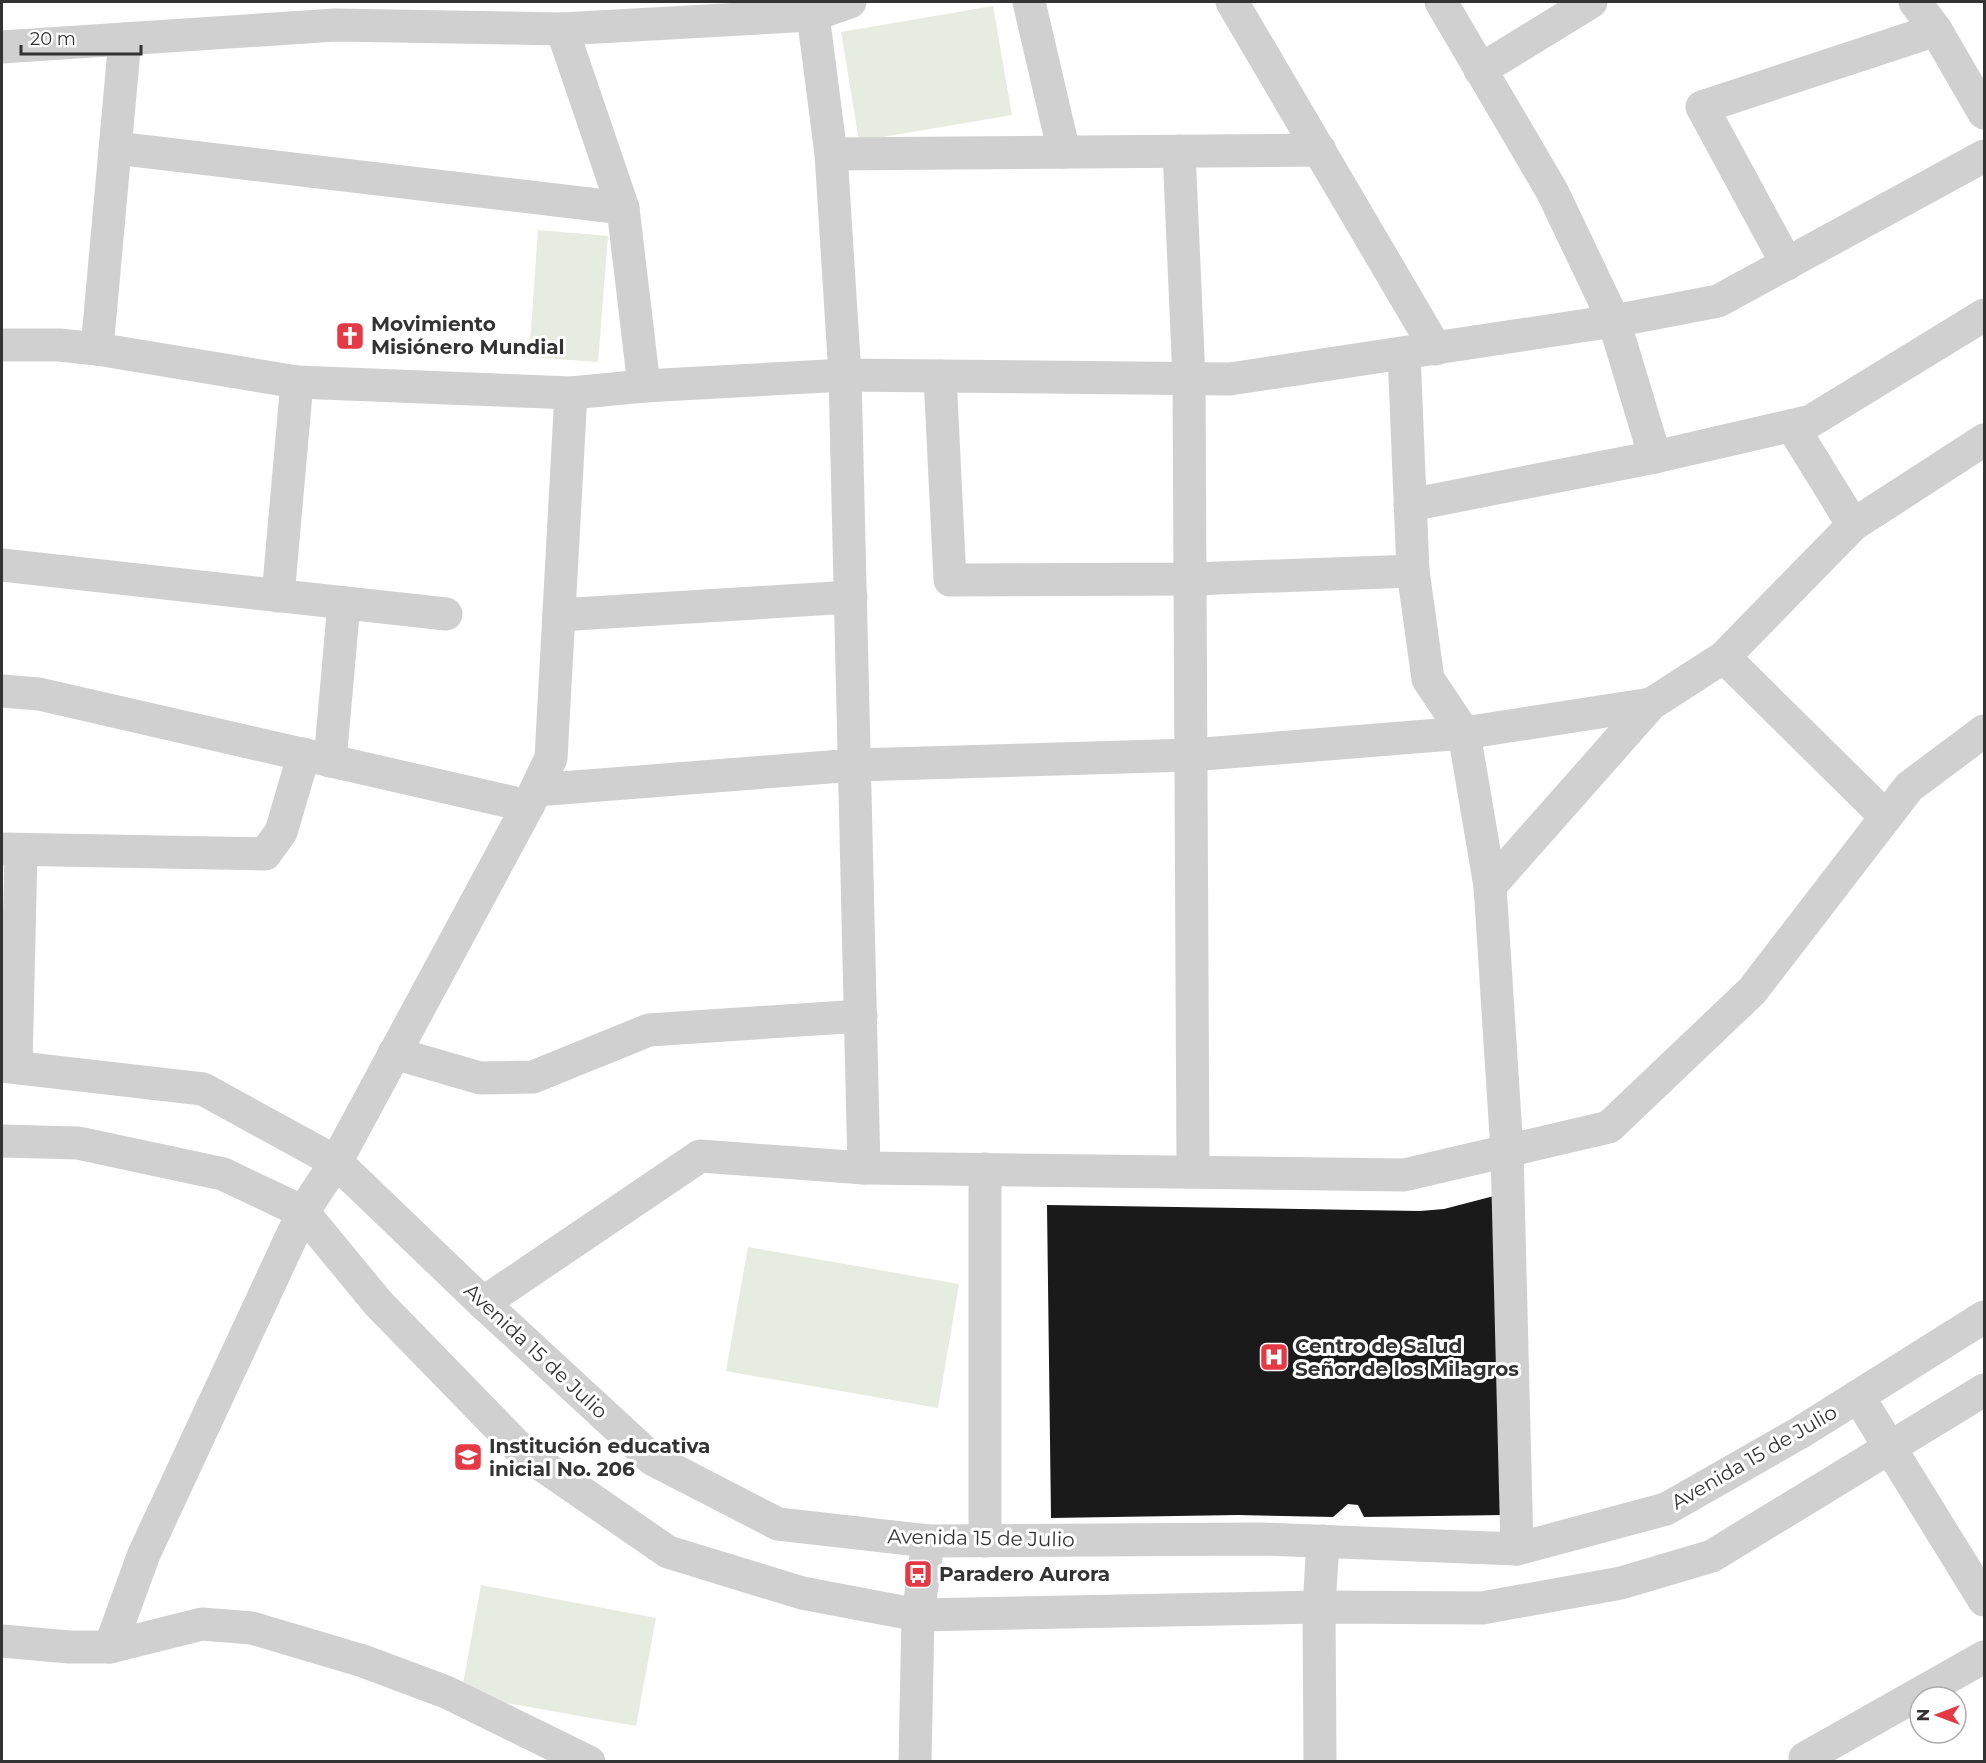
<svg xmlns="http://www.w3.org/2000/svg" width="1986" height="1763" font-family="Montserrat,sans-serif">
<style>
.green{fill:#e6ecdf}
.building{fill:#1a1a1a}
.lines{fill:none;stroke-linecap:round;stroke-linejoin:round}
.minor{stroke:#d0d0d0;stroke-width:33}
.labels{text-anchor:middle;stroke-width:6;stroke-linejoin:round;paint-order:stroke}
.poi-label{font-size:20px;font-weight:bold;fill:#333;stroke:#fff;text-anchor:start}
.street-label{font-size:20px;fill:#333;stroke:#fff}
</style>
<rect width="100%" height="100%" fill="#fff"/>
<!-- green -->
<g class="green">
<polygon points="993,6 1012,115 859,141 841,32"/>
<polygon points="538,230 608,236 598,362 529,357"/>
<polygon points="748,1247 959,1284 938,1408 726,1371"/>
<polygon points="481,1585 656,1618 636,1726 461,1695"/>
</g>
<!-- building -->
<polygon class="building" points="1494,1196 1504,1515 1364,1517 1358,1505 1348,1504 1333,1517 1238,1515 1051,1518 1047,1205 1420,1211 1444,1209"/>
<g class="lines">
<!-- minor -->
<g class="minor">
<polyline points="813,2 813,15 831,154 845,375 864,1168"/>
<polyline points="1029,2 1064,152"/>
<polyline points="1232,2 1436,349"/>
<polyline points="1441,2 1552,191 1614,321 1655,457"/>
<polyline points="1915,2 1936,30 1984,113"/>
<polyline points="562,29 623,208 644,386"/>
<polyline points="2,47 335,25 562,29 813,15 850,2"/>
<polyline points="1480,70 1591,2"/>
<polyline points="116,148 623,208"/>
<polyline points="1179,151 1189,379 1193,1172"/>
<polyline points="831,154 1320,150"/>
<polyline points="1787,264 1702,107 1936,30"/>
<polyline points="2,345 60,345 97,349 297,382 571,393 644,386 845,375 1230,379 1614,321 1718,301 1984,156"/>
<polyline points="97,349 125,39"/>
<polyline points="1404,353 1413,571 1428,679 1464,733 1490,886 1507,1151 1517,1549"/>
<polyline points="940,376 950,580 1191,579 1413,571"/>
<polyline points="1792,426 1853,525"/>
<polyline points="1410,505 1655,457 1811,421 1984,315"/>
<polyline points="2,565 446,614"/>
<polyline points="278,596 297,382"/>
<polyline points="559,615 851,597"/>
<polyline points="1724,657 1886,817"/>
<polyline points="2,691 39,694 528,806"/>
<polyline points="330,761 344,603"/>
<polyline points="536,790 855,765 1191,755 1464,733 1651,704"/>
<polyline points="2,849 265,854 281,832 304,754"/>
<polyline points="1490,886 1651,704 1724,657 1853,525 1984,440"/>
<polyline points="394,1053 480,1078 533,1077 649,1030 861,1016"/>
<polyline points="2,1066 203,1089 336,1162 483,1303 652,1459 778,1524 928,1541 1261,1539 1517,1549 1666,1509 1801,1432 1984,1317"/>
<polyline points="16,1067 21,850"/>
<polyline points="2,1141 78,1143 223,1174 303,1212 378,1303 523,1452 668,1552 802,1593 918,1615 1319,1607 1482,1608 1621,1583 1712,1556 1984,1390"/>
<polyline points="985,1169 985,1541"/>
<polyline points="483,1303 700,1156 864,1168 1404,1175 1609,1127 1752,991 1909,787 1984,731"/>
<polyline points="1858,1396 1984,1600"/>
<polyline points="2,1641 69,1647 110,1647 202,1624 252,1628 363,1661 446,1692 589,1762"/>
<polyline points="110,1647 144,1554 303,1212 336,1162 528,806 551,758 571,393"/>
<polyline points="915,1762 918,1615 928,1541"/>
<polyline points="1320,1762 1319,1607 1323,1541"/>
<polyline points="1805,1762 1805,1758 1984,1657"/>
</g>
</g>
<!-- icons -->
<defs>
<g id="church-square" transform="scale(1.5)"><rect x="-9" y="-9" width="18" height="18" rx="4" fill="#e63946" stroke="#fff"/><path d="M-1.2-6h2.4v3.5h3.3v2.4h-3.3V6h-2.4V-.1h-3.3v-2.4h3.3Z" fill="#fff"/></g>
<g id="hospital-square" transform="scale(1.5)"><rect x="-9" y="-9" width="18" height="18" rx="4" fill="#e63946" stroke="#fff"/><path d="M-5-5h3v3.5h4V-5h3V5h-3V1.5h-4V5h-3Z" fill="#fff"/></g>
<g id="school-square" transform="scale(1.5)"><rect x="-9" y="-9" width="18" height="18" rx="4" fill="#e63946" stroke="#fff"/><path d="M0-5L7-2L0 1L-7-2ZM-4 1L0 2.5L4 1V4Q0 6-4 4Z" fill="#fff"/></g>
<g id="bus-square" transform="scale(1.5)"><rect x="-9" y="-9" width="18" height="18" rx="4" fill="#e63946" stroke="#fff"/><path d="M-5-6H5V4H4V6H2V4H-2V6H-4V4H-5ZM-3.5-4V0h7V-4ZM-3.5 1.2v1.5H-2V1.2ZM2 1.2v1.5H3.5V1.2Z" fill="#fff"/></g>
</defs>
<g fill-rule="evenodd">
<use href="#church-square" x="350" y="336"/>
<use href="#hospital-square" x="1274" y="1357"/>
<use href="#school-square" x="468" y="1457"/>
<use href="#bus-square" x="918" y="1574"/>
</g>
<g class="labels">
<!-- poi labels -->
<g class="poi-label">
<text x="371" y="331">Movimiento<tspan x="371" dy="23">Misiónero Mundial</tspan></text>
<text x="1295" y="1353">Centro de Salud<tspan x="1295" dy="23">Señor de los Milagros</tspan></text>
<text x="489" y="1453">Institución educativa<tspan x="489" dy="23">inicial No. 206</tspan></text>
<text x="939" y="1581">Paradero Aurora</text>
</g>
<!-- street labels -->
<g class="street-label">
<text transform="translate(536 1351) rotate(43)" y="7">Avenida 15 de Julio</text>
<text transform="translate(1754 1457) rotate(-30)" y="7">Avenida 15 de Julio</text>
<text transform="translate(981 1538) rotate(1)" y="7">Avenida 15 de Julio</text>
</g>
</g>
<!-- border -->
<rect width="1986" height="1763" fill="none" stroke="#333333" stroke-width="6"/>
<!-- north arrow -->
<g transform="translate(1938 1715) rotate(270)"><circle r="28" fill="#ffffff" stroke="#adadad" stroke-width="1.5"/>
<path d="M0-4.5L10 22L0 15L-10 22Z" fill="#e63946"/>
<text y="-9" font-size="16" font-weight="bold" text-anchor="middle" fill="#333333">N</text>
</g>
<!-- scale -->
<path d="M21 45v9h120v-9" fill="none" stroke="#333333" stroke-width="3"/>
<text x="30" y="45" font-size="18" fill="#333333" stroke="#ffffff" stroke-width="4.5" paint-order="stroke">20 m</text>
</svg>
